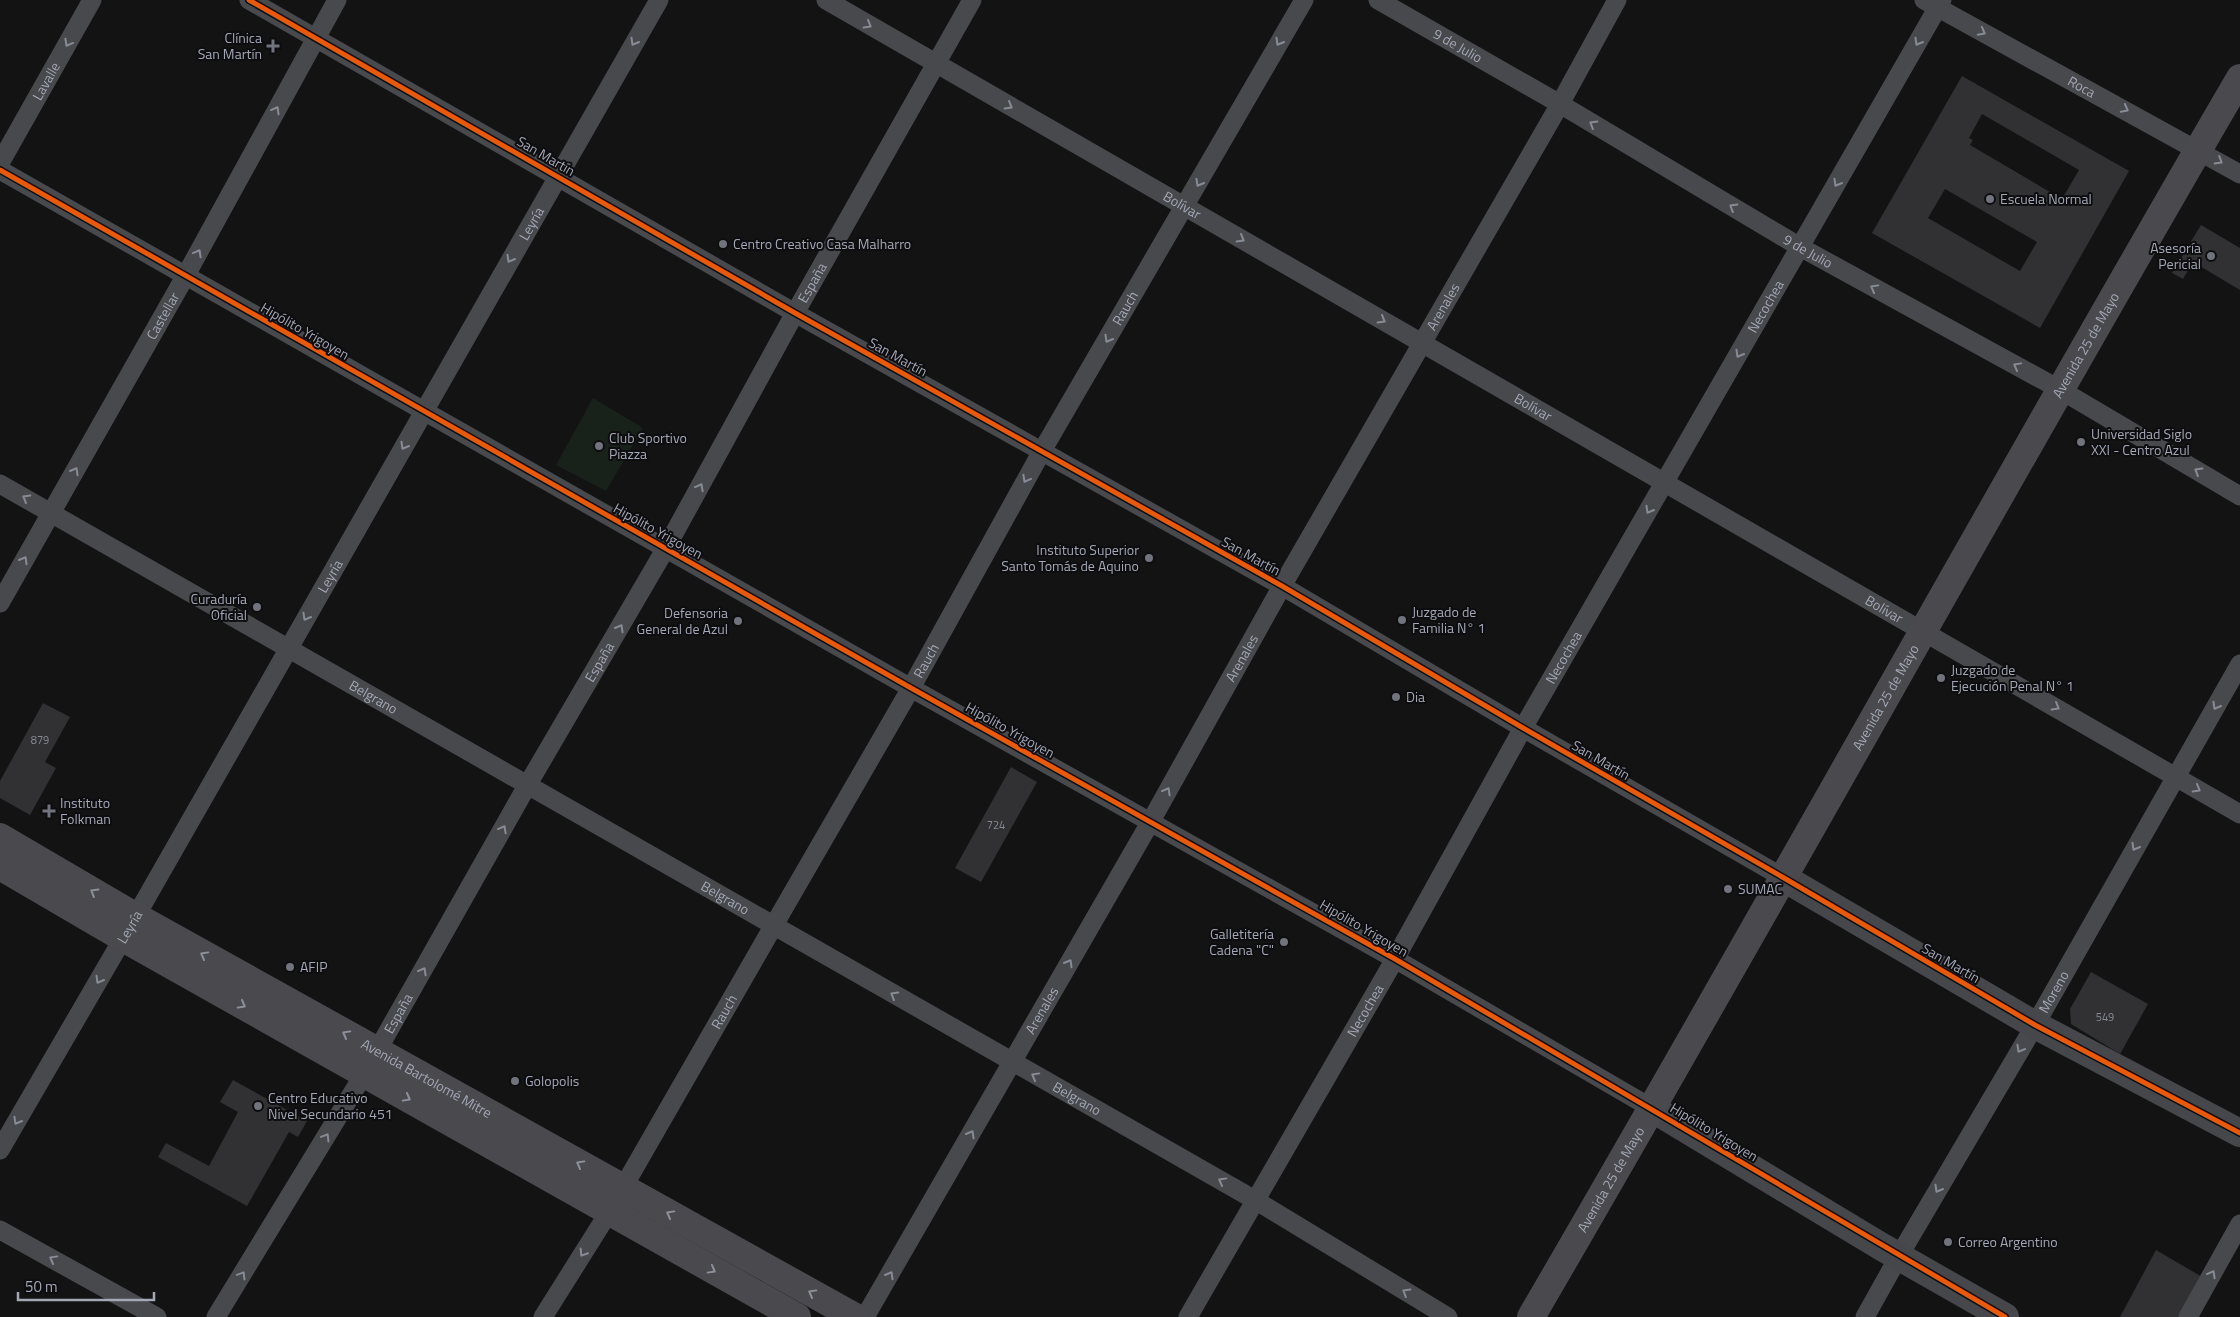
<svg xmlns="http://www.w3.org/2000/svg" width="2240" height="1317" font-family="'Titillium Web',sans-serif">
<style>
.green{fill:#19211b}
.building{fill:#313133;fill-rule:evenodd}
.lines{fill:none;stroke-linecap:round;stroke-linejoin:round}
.street{stroke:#47494c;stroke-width:19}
.secondary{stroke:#46474b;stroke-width:28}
.primary{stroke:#4a4a4e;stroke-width:28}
.cycleway-casing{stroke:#0e0d0f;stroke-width:8}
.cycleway{stroke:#e8590c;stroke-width:5}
.oneway{stroke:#878b96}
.oneway2{stroke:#8d909c}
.poi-dot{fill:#71737d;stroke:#0e0d0f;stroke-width:2}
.labels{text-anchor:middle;stroke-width:4;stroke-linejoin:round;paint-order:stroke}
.number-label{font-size:11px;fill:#868a95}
.poi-label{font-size:14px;fill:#a3a7b6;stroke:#0e0d0f;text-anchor:start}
.street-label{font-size:14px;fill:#a3a7b6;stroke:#0e0d0f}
</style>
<rect width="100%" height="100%" fill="#131313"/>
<!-- green -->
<polygon class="green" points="593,398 643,428 606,491 556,465"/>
<!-- building -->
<g class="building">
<path d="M 1962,76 L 2129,171 L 2040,328 L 1872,233 ZM 1982,114 L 2079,170 L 2062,199 L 1970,145 L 1973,140 L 1969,138 ZM 1945,189 L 2037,242 L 2020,271 L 1928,218 Z"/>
<polygon points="2201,225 2240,248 2240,290 2193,262 2183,279 2172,273"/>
<polygon points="43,703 70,717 45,762 56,768 30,815 0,798 0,781"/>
<polygon points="1011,767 1037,782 981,882 955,868"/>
<polygon points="2091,972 2148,1004 2120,1054 2071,1024 2070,1009"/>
<polygon points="233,1080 307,1121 298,1137 289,1132 247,1206 158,1157 166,1143 209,1166 238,1112 220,1102"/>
<polygon points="2156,1250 2204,1278 2182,1317 2120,1317"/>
</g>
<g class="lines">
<!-- street -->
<g class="street">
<polyline points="249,0 795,313 1282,586 1523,728 1784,878"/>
<path id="s1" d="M 826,0 L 2240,814"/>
<path id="s2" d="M 1378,0 L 1560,104 L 1800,247 L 2059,389 L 2240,496"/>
<path id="s3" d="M 1924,0 L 2240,174"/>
<path id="s4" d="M 0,163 L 92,0"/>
<polyline points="0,170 911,688 1395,959 1653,1109"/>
<path id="s5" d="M 0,484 L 1255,1200 L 1448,1317"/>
<path id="s6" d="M 0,603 L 186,275 L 337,0"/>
<path id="s7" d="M 0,1150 L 136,916 L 659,0"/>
<polyline points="0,1230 157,1317"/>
<path id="s8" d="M 216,1317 L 364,1074 L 528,784 L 666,548 L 795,313 L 972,0"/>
<path id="s9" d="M 543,1317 L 609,1212 L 774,925 L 911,688 L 1042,451 L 1304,0"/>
<path id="s10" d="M 865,1317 L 1151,821 L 1282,586 L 1560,104 L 1617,0"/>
<path id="s11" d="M 1188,1317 L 1395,959 L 1523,728 L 1942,0"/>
<path id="s12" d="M 1865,1317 L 1899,1256 L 2035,1025 L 2240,664"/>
<polyline points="2188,1317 2240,1224"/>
</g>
<!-- secondary -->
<g class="secondary">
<polyline points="1784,878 2035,1025 2240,1133"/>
<polyline points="1653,1109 1882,1247 2005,1317"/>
</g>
<!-- primary -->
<g class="primary">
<path id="s13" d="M 0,837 L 128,912 L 855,1317"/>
<polyline points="0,866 123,938 797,1317"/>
<path id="s14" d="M 1531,1317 C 1771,906 2000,489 2240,78"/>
</g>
<!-- cycleway casing -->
<g class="cycleway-casing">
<g id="cycleway">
<polyline points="249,0 795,313 1282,586 1523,728 1784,878 2035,1025 2240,1133"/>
<polyline points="0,170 911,688 1395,959 2005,1317"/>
</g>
</g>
<!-- cycleway -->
<use href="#cycleway" class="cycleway"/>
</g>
<!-- one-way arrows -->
<defs><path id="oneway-chevron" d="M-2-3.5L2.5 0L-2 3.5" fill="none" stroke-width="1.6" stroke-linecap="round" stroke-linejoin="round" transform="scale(1.25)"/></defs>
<g class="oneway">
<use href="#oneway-chevron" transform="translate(868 25) rotate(30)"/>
<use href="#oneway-chevron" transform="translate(1982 32) rotate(28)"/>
<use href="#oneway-chevron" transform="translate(634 42) rotate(120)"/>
<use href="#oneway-chevron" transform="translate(1279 42) rotate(120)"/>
<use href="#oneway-chevron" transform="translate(1918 42) rotate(120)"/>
<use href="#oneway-chevron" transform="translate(68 43) rotate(119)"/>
<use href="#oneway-chevron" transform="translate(1009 106) rotate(30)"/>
<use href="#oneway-chevron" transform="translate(2125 109) rotate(28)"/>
<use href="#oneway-chevron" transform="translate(276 110) rotate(-61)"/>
<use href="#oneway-chevron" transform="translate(1593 124) rotate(-149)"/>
<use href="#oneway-chevron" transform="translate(2219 161) rotate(31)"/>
<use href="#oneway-chevron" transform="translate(1199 183) rotate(120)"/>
<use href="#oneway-chevron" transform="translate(1837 183) rotate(120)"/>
<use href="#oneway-chevron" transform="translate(1733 207) rotate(-149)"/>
<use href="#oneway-chevron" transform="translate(1241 239) rotate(30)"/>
<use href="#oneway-chevron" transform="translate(198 253) rotate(-61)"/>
<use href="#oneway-chevron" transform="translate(510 259) rotate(120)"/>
<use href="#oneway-chevron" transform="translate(1874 288) rotate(-151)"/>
<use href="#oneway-chevron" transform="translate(1382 320) rotate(30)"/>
<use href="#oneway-chevron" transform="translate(1108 339) rotate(120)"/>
<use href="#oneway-chevron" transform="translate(1739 354) rotate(120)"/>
<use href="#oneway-chevron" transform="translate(2017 366) rotate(-151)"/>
<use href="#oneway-chevron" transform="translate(404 446) rotate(120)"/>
<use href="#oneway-chevron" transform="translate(75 471) rotate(-60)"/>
<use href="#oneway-chevron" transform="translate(2198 471) rotate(-149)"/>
<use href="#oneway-chevron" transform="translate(1026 479) rotate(119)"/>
<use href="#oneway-chevron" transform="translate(700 487) rotate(-61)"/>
<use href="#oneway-chevron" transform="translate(26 498) rotate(-150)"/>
<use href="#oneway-chevron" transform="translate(1649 510) rotate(120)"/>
<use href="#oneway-chevron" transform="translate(24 560) rotate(-60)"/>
<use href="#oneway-chevron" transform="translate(306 617) rotate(120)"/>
<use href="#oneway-chevron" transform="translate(620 628) rotate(-60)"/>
<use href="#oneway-chevron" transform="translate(2216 706) rotate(120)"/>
<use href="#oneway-chevron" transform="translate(2056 707) rotate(30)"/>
<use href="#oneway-chevron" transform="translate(2197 789) rotate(30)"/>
<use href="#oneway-chevron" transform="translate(1167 791) rotate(-61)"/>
<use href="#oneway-chevron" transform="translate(503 829) rotate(-61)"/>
<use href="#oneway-chevron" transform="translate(2135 847) rotate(120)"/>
<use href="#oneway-chevron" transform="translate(1069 963) rotate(-60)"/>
<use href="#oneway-chevron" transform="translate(423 971) rotate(-61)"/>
<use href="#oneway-chevron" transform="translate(99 980) rotate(120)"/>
<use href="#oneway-chevron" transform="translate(894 995) rotate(-150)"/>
<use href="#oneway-chevron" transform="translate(2020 1049) rotate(120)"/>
<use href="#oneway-chevron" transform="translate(1035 1076) rotate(-151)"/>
<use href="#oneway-chevron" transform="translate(17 1121) rotate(120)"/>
<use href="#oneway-chevron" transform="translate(971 1134) rotate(-60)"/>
<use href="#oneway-chevron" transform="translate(326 1137) rotate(-59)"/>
<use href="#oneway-chevron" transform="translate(1222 1181) rotate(-151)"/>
<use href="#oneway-chevron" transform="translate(1938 1189) rotate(120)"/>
<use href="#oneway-chevron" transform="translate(583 1253) rotate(122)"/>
<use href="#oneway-chevron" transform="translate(53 1259) rotate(-151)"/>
<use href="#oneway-chevron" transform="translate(2212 1274) rotate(-61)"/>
<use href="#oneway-chevron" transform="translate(242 1275) rotate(-59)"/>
<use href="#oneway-chevron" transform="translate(890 1275) rotate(-60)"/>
<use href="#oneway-chevron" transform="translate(1406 1292) rotate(-149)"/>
</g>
<g class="oneway2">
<use href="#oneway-chevron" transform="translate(94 892) rotate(-149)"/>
<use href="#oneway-chevron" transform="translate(204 955) rotate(-151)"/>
<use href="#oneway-chevron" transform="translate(242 1005) rotate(29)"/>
<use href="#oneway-chevron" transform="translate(346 1034) rotate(-151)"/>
<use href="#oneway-chevron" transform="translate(407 1098) rotate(29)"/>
<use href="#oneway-chevron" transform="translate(580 1164) rotate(-151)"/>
<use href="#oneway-chevron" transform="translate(670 1214) rotate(-151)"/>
<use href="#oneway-chevron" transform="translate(712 1270) rotate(29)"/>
<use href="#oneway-chevron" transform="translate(812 1293) rotate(-151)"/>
</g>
<!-- markers -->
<g class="poi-dot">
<path d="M270.5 38.5h5v5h5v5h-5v5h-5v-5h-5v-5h5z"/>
<circle cx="1990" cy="199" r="5"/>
<circle cx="723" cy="244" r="5"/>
<circle cx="2211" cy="256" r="5"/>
<circle cx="2081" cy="442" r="5"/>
<circle cx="599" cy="446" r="5"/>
<circle cx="1149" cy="558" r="5"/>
<circle cx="257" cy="607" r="5"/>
<circle cx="1402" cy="620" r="5"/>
<circle cx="738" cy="621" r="5"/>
<circle cx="1941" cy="678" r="5"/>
<circle cx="1396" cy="697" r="5"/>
<path d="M46.5 803.5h5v5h5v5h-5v5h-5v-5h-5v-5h5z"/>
<circle cx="1728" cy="889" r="5"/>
<circle cx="1284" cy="942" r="5"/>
<circle cx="290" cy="967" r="5"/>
<circle cx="515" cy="1081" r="5"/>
<circle cx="258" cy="1106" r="5"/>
<circle cx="1948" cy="1242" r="5"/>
</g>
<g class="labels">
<!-- number labels -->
<g class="number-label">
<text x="40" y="744">879</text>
<text x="996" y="829">724</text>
<text x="2105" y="1021">549</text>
</g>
<!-- poi labels -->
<g class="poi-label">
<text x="262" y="43" text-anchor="end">Clínica<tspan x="262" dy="16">San Martín</tspan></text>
<text x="2000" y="204">Escuela Normal</text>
<text x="733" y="249">Centro Creativo Casa Malharro</text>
<text x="2201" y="253" text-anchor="end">Asesoría<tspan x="2201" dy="16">Pericial</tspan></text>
<text x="2091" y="439">Universidad Siglo<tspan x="2091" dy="16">XXI - Centro Azul</tspan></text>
<text x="609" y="443">Club Sportivo<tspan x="609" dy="16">Piazza</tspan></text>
<text x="1139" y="555" text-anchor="end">Instituto Superior<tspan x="1139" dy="16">Santo Tomás de Aquino</tspan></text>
<text x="247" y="604" text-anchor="end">Curaduría<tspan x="247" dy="16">Oficial</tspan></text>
<text x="1412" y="617">Juzgado de<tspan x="1412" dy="16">Familia N° 1</tspan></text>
<text x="728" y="618" text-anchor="end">Defensoria<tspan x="728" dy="16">General de Azul</tspan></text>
<text x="1951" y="675">Juzgado de<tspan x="1951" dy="16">Ejecución Penal N° 1</tspan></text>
<text x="1406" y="702">Dia</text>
<text x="60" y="808">Instituto<tspan x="60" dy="16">Folkman</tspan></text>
<text x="1738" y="894">SUMAC</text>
<text x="1274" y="939" text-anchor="end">Galletitería<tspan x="1274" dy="16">Cadena "C"</tspan></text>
<text x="300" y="972">AFIP</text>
<text x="525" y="1086">Golopolis</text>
<text x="268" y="1103">Centro Educativo<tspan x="268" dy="16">Nivel Secundario 451</tspan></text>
<text x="1958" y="1247">Correo Argentino</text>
</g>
<!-- street labels -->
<g class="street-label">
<text dy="5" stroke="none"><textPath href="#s2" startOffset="92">9 de Julio</textPath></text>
<text dy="5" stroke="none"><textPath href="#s4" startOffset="94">Lavalle</textPath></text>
<text dy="5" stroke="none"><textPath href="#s3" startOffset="180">Roca</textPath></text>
<text transform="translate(546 156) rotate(30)" y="5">San Martín</text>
<text dy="5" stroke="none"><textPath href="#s1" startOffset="411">Bolívar</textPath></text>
<text dy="5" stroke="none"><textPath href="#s7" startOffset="1068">Leyría</textPath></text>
<text dy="5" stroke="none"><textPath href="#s2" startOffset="498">9 de Julio</textPath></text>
<text dy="5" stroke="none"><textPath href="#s8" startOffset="1194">España</textPath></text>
<text dy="5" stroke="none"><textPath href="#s10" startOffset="1164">Arenales</textPath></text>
<text dy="5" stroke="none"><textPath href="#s11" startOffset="1164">Necochea</textPath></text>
<text dy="5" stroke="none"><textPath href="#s9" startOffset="1165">Rauch</textPath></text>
<text dy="5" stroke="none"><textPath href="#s6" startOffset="330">Castellar</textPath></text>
<text transform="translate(305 331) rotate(30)" y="5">Hipólito Yrigoyen</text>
<text dy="5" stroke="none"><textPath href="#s14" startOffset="1119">Avenida 25 de Mayo</textPath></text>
<text transform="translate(898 357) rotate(29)" y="5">San Martín</text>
<text dy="5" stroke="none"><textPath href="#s1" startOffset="816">Bolívar</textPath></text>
<text transform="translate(658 531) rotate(29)" y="5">Hipólito Yrigoyen</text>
<text transform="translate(1251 556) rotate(29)" y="5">San Martín</text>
<text dy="5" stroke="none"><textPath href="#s7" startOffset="662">Leyría</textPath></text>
<text dy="5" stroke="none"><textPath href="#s1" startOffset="1221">Bolívar</textPath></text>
<text dy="5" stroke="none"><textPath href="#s11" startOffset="759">Necochea</textPath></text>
<text dy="5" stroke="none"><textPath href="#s10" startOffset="759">Arenales</textPath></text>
<text dy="5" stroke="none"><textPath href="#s9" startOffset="760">Rauch</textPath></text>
<text dy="5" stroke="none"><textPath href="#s8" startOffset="759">España</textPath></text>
<text dy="5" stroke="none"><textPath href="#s5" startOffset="430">Belgrano</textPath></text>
<text dy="5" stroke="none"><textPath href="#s14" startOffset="714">Avenida 25 de Mayo</textPath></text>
<text transform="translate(1010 730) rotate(29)" y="5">Hipólito Yrigoyen</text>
<text transform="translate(1601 760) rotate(30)" y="5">San Martín</text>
<text dy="5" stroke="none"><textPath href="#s5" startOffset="835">Belgrano</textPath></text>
<text dy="5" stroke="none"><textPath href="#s7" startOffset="258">Leyría</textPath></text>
<text transform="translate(1364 928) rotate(30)" y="5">Hipólito Yrigoyen</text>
<text transform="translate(1951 963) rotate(30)" y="5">San Martín</text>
<text dy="5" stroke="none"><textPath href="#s12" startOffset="376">Moreno</textPath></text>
<text dy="5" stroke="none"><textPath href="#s9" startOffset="355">Rauch</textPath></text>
<text dy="5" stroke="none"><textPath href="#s10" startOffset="354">Arenales</textPath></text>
<text dy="5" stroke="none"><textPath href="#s11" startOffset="354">Necochea</textPath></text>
<text dy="5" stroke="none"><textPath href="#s8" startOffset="354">España</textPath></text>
<text dy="5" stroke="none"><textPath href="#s13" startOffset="490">Avenida Bartolomé Mitre</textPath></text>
<text dy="5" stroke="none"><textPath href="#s5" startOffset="1240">Belgrano</textPath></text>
<text transform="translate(1714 1132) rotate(31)" y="5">Hipólito Yrigoyen</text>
<text dy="5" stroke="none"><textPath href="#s14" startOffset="159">Avenida 25 de Mayo</textPath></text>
</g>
</g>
<!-- scale -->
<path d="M18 1292v8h136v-8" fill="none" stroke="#a3a7b6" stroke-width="2.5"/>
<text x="25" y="1292" font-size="15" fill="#a3a7b6" stroke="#0e0d0f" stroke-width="4" paint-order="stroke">50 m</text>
</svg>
